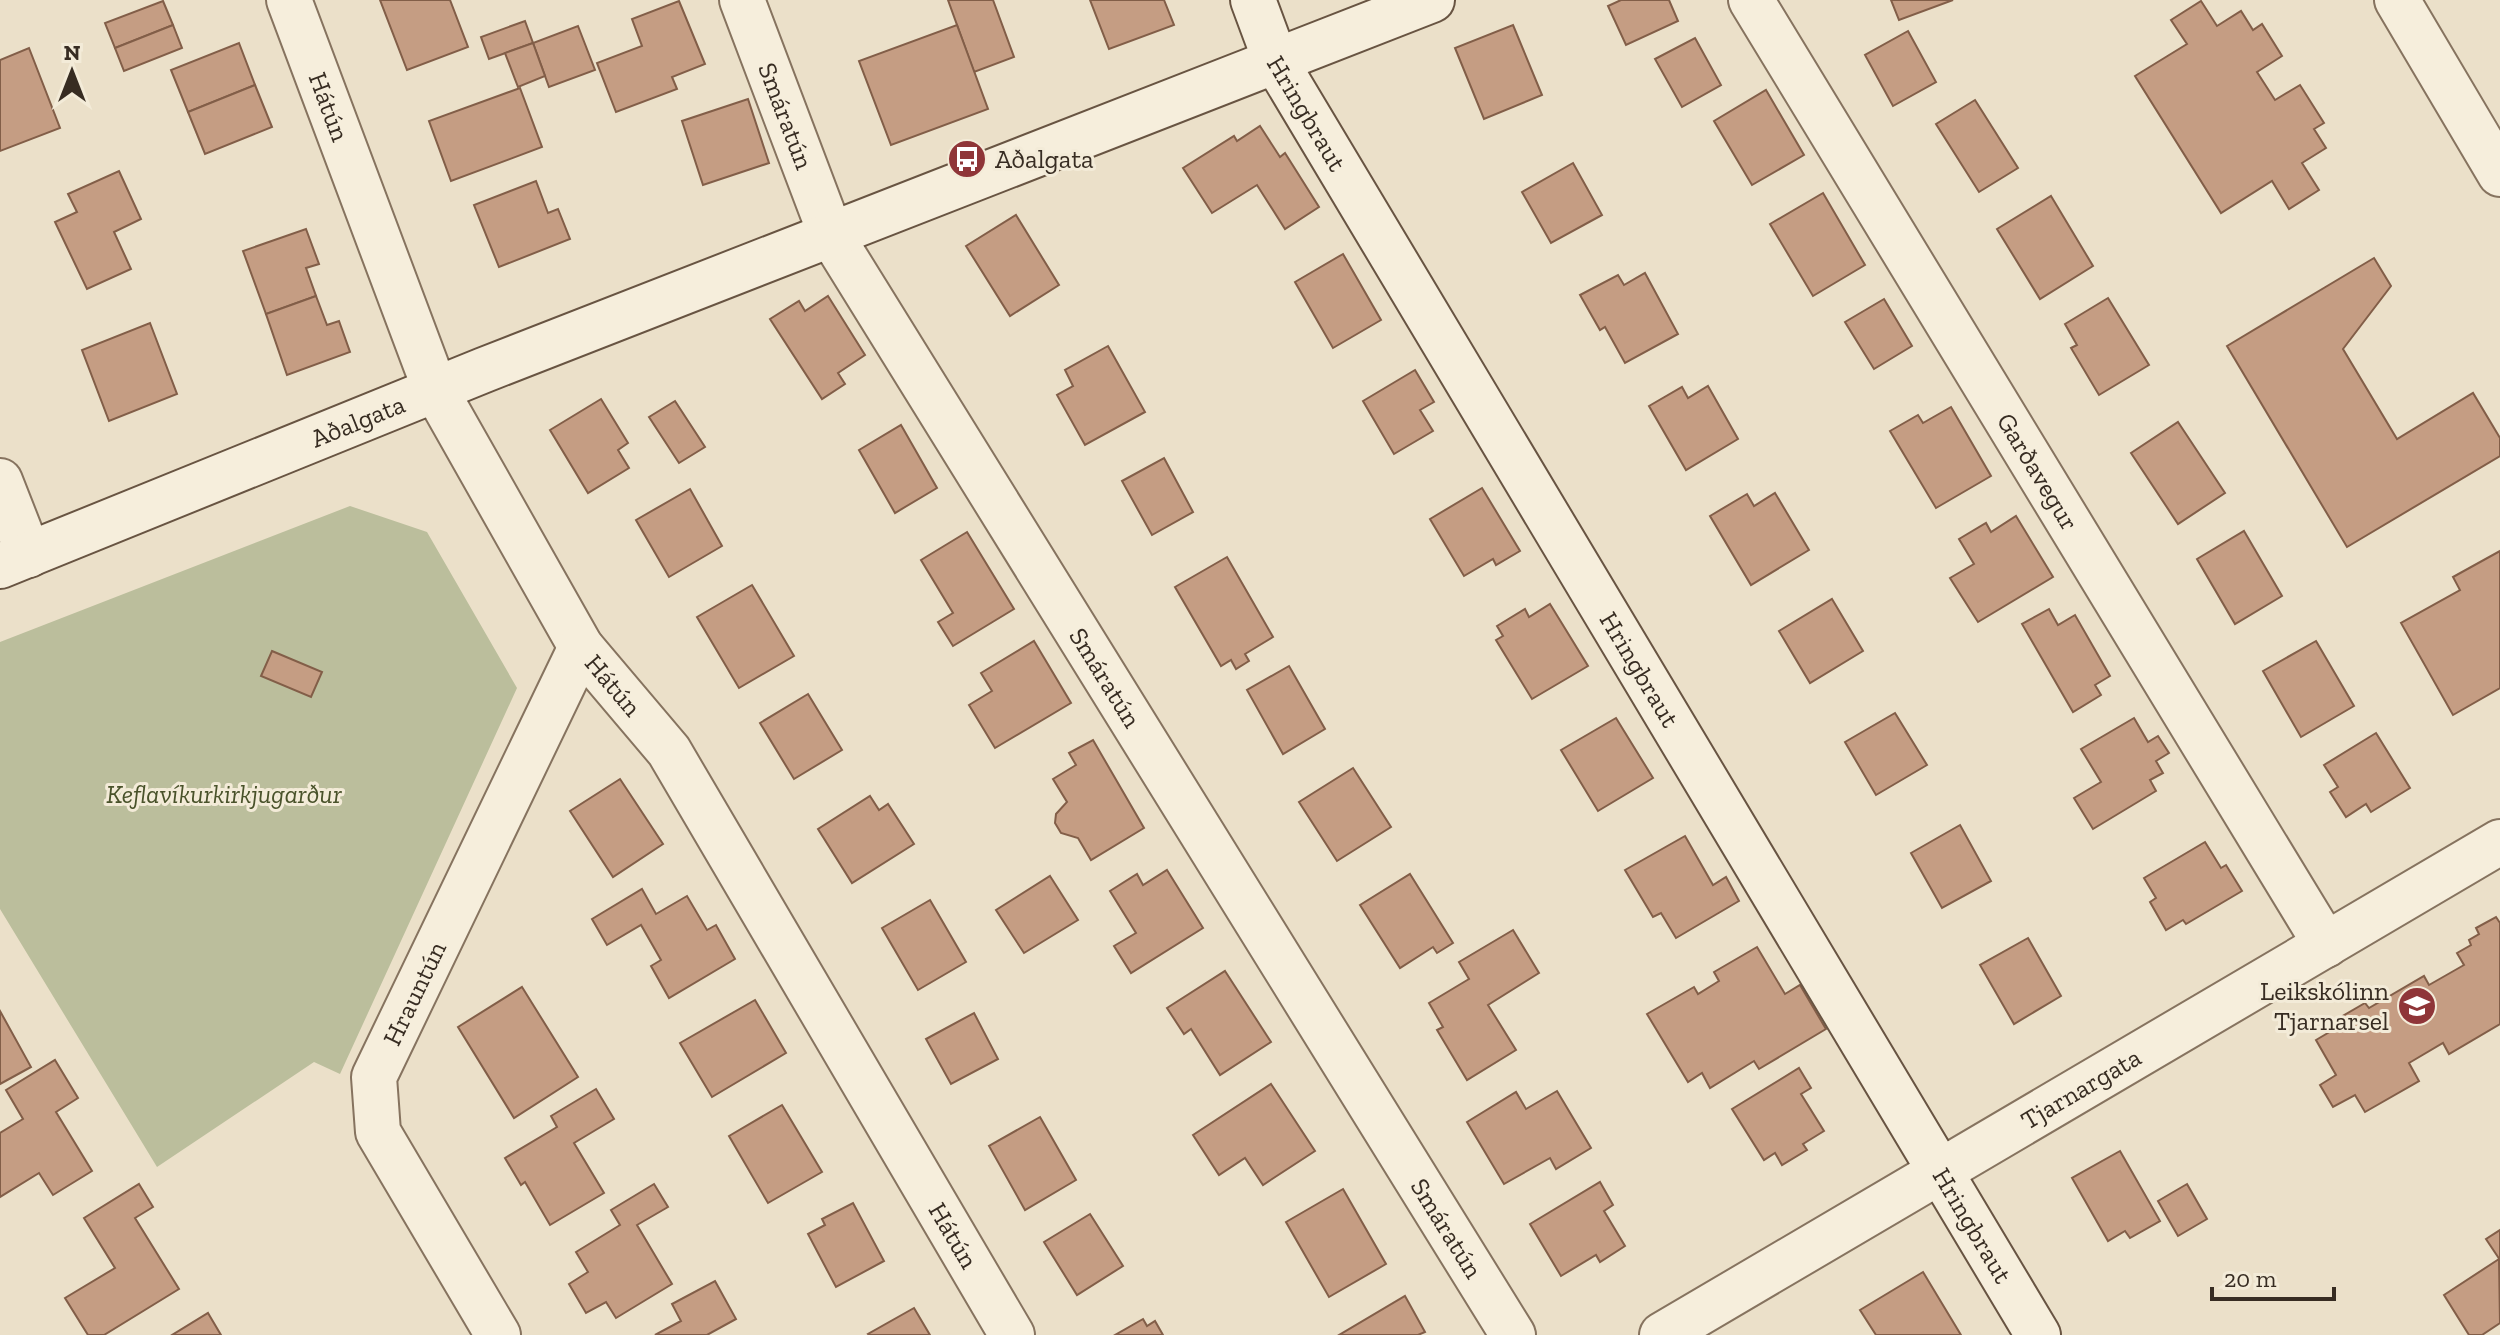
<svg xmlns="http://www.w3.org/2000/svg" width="2500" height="1335" font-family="'Zilla Slab',serif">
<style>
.cemetery{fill:#bbbe9c}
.building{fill:#c59d83;stroke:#825e48;stroke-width:2}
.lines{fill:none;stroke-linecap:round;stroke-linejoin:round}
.street-casing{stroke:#86735f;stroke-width:48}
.secondary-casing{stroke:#685442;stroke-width:48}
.street{stroke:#f6eedc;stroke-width:44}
.secondary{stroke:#f6eedc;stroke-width:44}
.labels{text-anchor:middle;stroke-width:6;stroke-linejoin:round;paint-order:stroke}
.street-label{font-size:26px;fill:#372c22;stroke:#f3ebd8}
.poi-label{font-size:26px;fill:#372c22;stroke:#f3ebd8;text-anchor:start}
.park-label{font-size:26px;font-style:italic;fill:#49522a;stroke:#f3ebd8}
</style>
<rect width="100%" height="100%" fill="#ebe0c9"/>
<!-- cemetery -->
<polygon class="cemetery" points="350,506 427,532 517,688 340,1074 314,1062 157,1167 0,909 0,642"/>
<!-- building -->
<g class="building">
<polygon points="380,0 450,0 468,47 407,70"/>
<polygon points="948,0 993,0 1014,57 974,72"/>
<polygon points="1090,0 1164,0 1174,25 1109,49"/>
<polygon points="1621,0 1669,0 1678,21 1626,45 1608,6"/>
<polygon points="1891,0 1953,0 1899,20"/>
<polygon points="163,1 173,25 115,48 105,23"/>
<polygon points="679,1 705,64 672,77 677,89 616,112 597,63 642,46 632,19"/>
<polygon points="2201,1 2217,26 2241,11 2253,30 2262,24 2282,56 2257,72 2275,100 2300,85 2324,123 2314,129 2326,148 2302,163 2319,190 2289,209 2272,181 2221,213 2135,76 2187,44 2171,20"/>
<polygon points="525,21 533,43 489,59 481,37"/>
<polygon points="173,25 182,48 124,71 115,48"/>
<polygon points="957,25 988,109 891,145 859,61"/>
<polygon points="1513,25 1542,95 1484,119 1455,48"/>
<polygon points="578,26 595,70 549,87 533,43"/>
<polygon points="1908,31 1936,82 1893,106 1865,55"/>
<polygon points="1695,38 1721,85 1682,107 1655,59"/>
<polygon points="239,43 255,85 188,112 171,70"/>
<polygon points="533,43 545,76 518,87 505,53"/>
<polygon points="29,48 60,128 0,151 0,60"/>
<polygon points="255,85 272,127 205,154 188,112"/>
<polygon points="520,88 542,147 451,181 429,121"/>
<polygon points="1766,90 1804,155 1752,185 1714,121"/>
<polygon points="748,99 769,163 703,185 682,121"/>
<polygon points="1975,100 2018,168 1979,192 1936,124"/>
<polygon points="1260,126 1280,157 1285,153 1319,207 1285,229 1257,185 1212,213 1183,168 1234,136 1237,141"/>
<polygon points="1573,163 1602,215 1551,243 1522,192"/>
<polygon points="119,171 141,219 114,232 131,269 87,289 55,222 77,212 68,194"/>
<polygon points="536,181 548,213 558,209 570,239 499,267 474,205"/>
<polygon points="1823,193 1865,265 1813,296 1770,224"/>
<polygon points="2051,196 2093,266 2040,299 1997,229"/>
<polygon points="1016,215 1059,285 1010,316 966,246"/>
<polygon points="306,229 319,264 306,268 316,296 266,314 243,251"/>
<polygon points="1343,254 1381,320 1333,348 1295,282"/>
<polygon points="2374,258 2391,286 2343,349 2397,439 2473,393 2500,438 2500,456 2347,547 2227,346"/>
<polygon points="1645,273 1678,334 1625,363 1605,327 1600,330 1580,295 1618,275 1624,285"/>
<polygon points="316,296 327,325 339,321 350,352 287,375 266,314"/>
<polygon points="828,296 865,355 838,373 845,384 822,399 770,319 799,301 805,311"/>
<polygon points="2108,298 2149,365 2099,395 2071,348 2077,345 2065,324"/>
<polygon points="1884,299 1912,346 1874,369 1845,322"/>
<polygon points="150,323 177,394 109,421 82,350"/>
<polygon points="1108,346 1145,412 1085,445 1057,395 1073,386 1065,370"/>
<polygon points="1415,370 1434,402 1420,410 1433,431 1394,454 1363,401"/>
<polygon points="1708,386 1738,439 1686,470 1649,406 1682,387 1688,398"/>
<polygon points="601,399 628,443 618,450 629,468 588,493 550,430"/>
<polygon points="675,401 705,447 679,463 649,417"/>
<polygon points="1951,407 1991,476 1936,508 1890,431 1918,415 1923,423"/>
<polygon points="2178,422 2225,493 2178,524 2131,453"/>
<polygon points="901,425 937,488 895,513 859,450"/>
<polygon points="1164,458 1193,512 1152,535 1122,481"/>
<polygon points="1482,488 1520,551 1496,565 1493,559 1464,576 1430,519"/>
<polygon points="690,489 722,546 669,577 636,520"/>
<polygon points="1775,493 1809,550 1751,585 1710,516 1747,494 1754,506"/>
<polygon points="2016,516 2053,577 1978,622 1950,578 1974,564 1959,539 1986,523 1991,532"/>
<polygon points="2244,531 2282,596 2235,624 2197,559"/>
<polygon points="967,532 1014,609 953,646 938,622 953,613 921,560"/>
<polygon points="2500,551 2500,688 2453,715 2401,623 2460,590 2453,577"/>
<polygon points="1227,557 1273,637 1245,654 1249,661 1236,669 1231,660 1221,666 1175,587"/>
<polygon points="752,585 794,656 739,688 697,617"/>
<polygon points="1832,599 1863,651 1810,683 1779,631"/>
<polygon points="1550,604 1588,666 1532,699 1496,640 1503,636 1497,626 1525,609 1529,617"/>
<polygon points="2049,609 2058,625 2075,615 2110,676 2095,685 2101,695 2073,712 2022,624"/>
<polygon points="1034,641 1071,703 995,748 969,705 992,691 981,673"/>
<polygon points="2316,641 2354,706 2301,737 2263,671"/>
<polygon points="272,651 322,672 311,697 261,676"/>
<polygon points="1289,666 1325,729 1283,754 1247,690"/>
<polygon points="808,694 842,750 794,779 760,723"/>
<polygon points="1895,713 1927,765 1876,795 1845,742"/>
<polygon points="1616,718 1653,778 1598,811 1561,750"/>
<polygon points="2134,718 2148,742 2158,736 2169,753 2156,761 2163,773 2150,780 2156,791 2093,829 2074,798 2101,782 2081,749"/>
<polygon points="2376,733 2410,788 2371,812 2366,804 2346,817 2330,792 2338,787 2324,765"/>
<polygon points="1093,740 1144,828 1091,860 1078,838 1061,833 1055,823 1056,814 1067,802 1053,779 1076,765 1069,753"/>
<polygon points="1353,768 1391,827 1337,861 1299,802"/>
<polygon points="620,779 663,844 613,877 570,811"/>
<polygon points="870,796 879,810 888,804 914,844 852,883 818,829"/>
<polygon points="1960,825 1991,881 1942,908 1911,853"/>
<polygon points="1685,836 1713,885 1726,877 1739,901 1676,938 1661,913 1653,917 1625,870"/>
<polygon points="2205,842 2221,868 2226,865 2242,891 2186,924 2183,920 2166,930 2150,902 2156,898 2144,878"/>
<polygon points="1167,870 1203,928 1131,973 1114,946 1136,933 1110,891 1137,874 1143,885"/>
<polygon points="1410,874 1453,943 1437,953 1433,947 1400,968 1360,905"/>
<polygon points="1050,876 1078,920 1024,953 996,910"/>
<polygon points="642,889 656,914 687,896 707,930 716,925 735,959 669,998 651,966 661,960 641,925 607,945 592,919"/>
<polygon points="930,900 966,962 918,990 882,928"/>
<polygon points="2496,917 2500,923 2500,1024 2449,1054 2443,1043 2409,1063 2419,1081 2365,1112 2355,1095 2333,1107 2320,1085 2336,1075 2316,1040 2343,1024 2339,1018 2365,1003 2369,1008 2424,976 2429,985 2464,965 2457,953 2471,945 2469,940 2479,934 2476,928"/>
<polygon points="1513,930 1539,973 1488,1005 1516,1050 1467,1080 1437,1030 1443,1027 1429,1003 1469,979 1459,962"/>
<polygon points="2028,938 2061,996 2014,1024 1980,965"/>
<polygon points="1757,947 1785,994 1800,985 1826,1029 1759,1069 1754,1061 1710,1088 1702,1073 1688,1082 1647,1014 1694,987 1698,994 1719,981 1714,972"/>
<polygon points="1225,971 1271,1042 1220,1075 1191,1029 1184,1034 1167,1008"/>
<polygon points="522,987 578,1077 514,1118 458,1027"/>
<polygon points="755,1000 786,1053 712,1097 680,1043"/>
<polygon points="0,1011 31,1067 0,1084"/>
<polygon points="974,1013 998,1059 951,1084 926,1039"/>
<polygon points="55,1060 78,1098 56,1112 92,1171 53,1195 39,1173 0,1197 0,1133 23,1119 6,1090"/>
<polygon points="1799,1068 1811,1088 1801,1094 1824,1131 1803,1144 1807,1150 1782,1165 1775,1153 1764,1160 1732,1109"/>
<polygon points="1271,1084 1315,1151 1263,1185 1245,1158 1219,1175 1193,1135"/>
<polygon points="596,1089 614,1119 574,1143 604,1193 550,1225 525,1182 521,1185 505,1158 557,1127 551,1116"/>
<polygon points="1557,1091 1591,1148 1556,1169 1550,1158 1504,1184 1467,1122 1516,1092 1526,1109"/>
<polygon points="782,1105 822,1172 768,1203 729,1136"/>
<polygon points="1040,1117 1076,1180 1025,1210 989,1146"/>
<polygon points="2120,1151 2160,1221 2130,1238 2125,1231 2108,1241 2072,1178"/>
<polygon points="1600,1182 1613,1205 1604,1211 1625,1246 1600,1262 1596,1255 1561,1276 1530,1224"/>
<polygon points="139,1184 153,1207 135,1218 179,1289 104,1335 88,1335 65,1298 115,1268 84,1218"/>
<polygon points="654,1184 668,1207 637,1225 672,1284 616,1318 606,1302 586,1313 569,1284 588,1272 576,1252 620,1225 611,1210"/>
<polygon points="2187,1184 2207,1219 2178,1236 2158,1201"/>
<polygon points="1343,1189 1386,1264 1329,1297 1286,1222"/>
<polygon points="853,1203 884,1261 836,1287 808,1234 825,1225 822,1219"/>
<polygon points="1090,1214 1123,1266 1077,1295 1044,1242"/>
<polygon points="2500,1230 2500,1260 2486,1239"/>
<polygon points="2499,1259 2500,1323 2482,1335 2469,1335 2444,1295"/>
<polygon points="1923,1272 1961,1335 1876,1335 1860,1310"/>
<polygon points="715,1281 736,1319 707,1335 655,1335 681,1321 672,1304"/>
<polygon points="1405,1296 1425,1332 1418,1335 1339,1335"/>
<polygon points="914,1308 930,1335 869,1335 868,1334"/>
<polygon points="208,1313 221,1335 172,1335"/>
<polygon points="1143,1319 1147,1326 1155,1321 1163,1335 1115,1335"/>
</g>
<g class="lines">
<!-- street casing -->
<g class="street-casing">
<g id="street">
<path id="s1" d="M 289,0 L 435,389 L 581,647 L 669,751 L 1012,1335"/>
<path id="s2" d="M 742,0 L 831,235 L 1513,1335"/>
<path id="s3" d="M 1751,0 L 2326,945"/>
<polyline points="2397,0 2500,174"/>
<polyline points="0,481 29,555"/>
<path id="s4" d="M 498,1335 L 378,1132 L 374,1077 L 581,647"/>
<path id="s5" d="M 1662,1335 L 2500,842"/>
</g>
</g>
<!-- secondary casing -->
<g class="secondary-casing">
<g id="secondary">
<path id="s6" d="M 1253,0 L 1276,62 L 2038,1335"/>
<path id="s7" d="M 0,566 L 484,370 L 1432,0"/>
</g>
</g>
<!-- street -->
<use href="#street" class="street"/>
<!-- secondary -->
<use href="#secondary" class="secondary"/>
</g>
<!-- icons -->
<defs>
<g id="bus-disc" transform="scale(2)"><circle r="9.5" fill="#8f3538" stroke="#f3ebd8"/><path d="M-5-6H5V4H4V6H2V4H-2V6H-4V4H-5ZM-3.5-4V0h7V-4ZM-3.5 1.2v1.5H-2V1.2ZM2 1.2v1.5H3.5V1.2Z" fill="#fff"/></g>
<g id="school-disc" transform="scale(2)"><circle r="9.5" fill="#8f3538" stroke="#f3ebd8"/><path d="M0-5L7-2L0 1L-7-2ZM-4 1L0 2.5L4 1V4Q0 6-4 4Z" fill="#fff"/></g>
</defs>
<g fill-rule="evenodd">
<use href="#bus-disc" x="967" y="159"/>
<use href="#school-disc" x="2417" y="1006"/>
</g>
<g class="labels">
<!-- street labels -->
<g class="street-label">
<text dy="9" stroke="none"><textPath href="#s1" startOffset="114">Hátún</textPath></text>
<text dy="9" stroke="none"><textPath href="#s6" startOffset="126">Hringbraut</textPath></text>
<text dy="9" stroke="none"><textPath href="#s2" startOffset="124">Smáratún</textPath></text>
<text dy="9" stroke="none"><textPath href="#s7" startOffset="386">Aðalgata</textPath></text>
<text dy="9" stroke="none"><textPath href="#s3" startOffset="552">Garðavegur</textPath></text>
<text dy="9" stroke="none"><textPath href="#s6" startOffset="774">Hringbraut</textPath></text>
<text dy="9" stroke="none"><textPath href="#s2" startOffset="772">Smáratún</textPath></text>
<text dy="9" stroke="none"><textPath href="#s1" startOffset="762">Hátún</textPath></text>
<text dy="9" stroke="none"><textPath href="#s4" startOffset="384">Hrauntún</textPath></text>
<text dy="9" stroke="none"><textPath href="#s5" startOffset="486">Tjarnargata</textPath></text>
<text dy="9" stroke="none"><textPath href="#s6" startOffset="1422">Hringbraut</textPath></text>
<text dy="9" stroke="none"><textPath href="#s2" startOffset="1420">Smáratún</textPath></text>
<text dy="9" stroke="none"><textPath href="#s1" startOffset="1410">Hátún</textPath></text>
</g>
<!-- poi labels -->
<g class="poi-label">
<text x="995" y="168">Aðalgata</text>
<text x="2389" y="1000" text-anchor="end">Leikskólinn<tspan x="2389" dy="30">Tjarnarsel</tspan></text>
</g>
<!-- park labels -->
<g class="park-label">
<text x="224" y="803">Keflavíkurkirkjugarður</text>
</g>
</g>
<!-- north arrow -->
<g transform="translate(72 72)" stroke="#f3ebd8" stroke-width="6" paint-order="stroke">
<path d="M0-6L14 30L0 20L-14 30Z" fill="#372c22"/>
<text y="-12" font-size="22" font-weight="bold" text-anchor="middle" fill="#372c22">N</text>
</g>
<!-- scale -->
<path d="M2212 1287v12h122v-12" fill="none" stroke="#372c22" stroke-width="4"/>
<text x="2224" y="1287" font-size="24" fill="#372c22" stroke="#f3ebd8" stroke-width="6" paint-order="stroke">20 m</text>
</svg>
